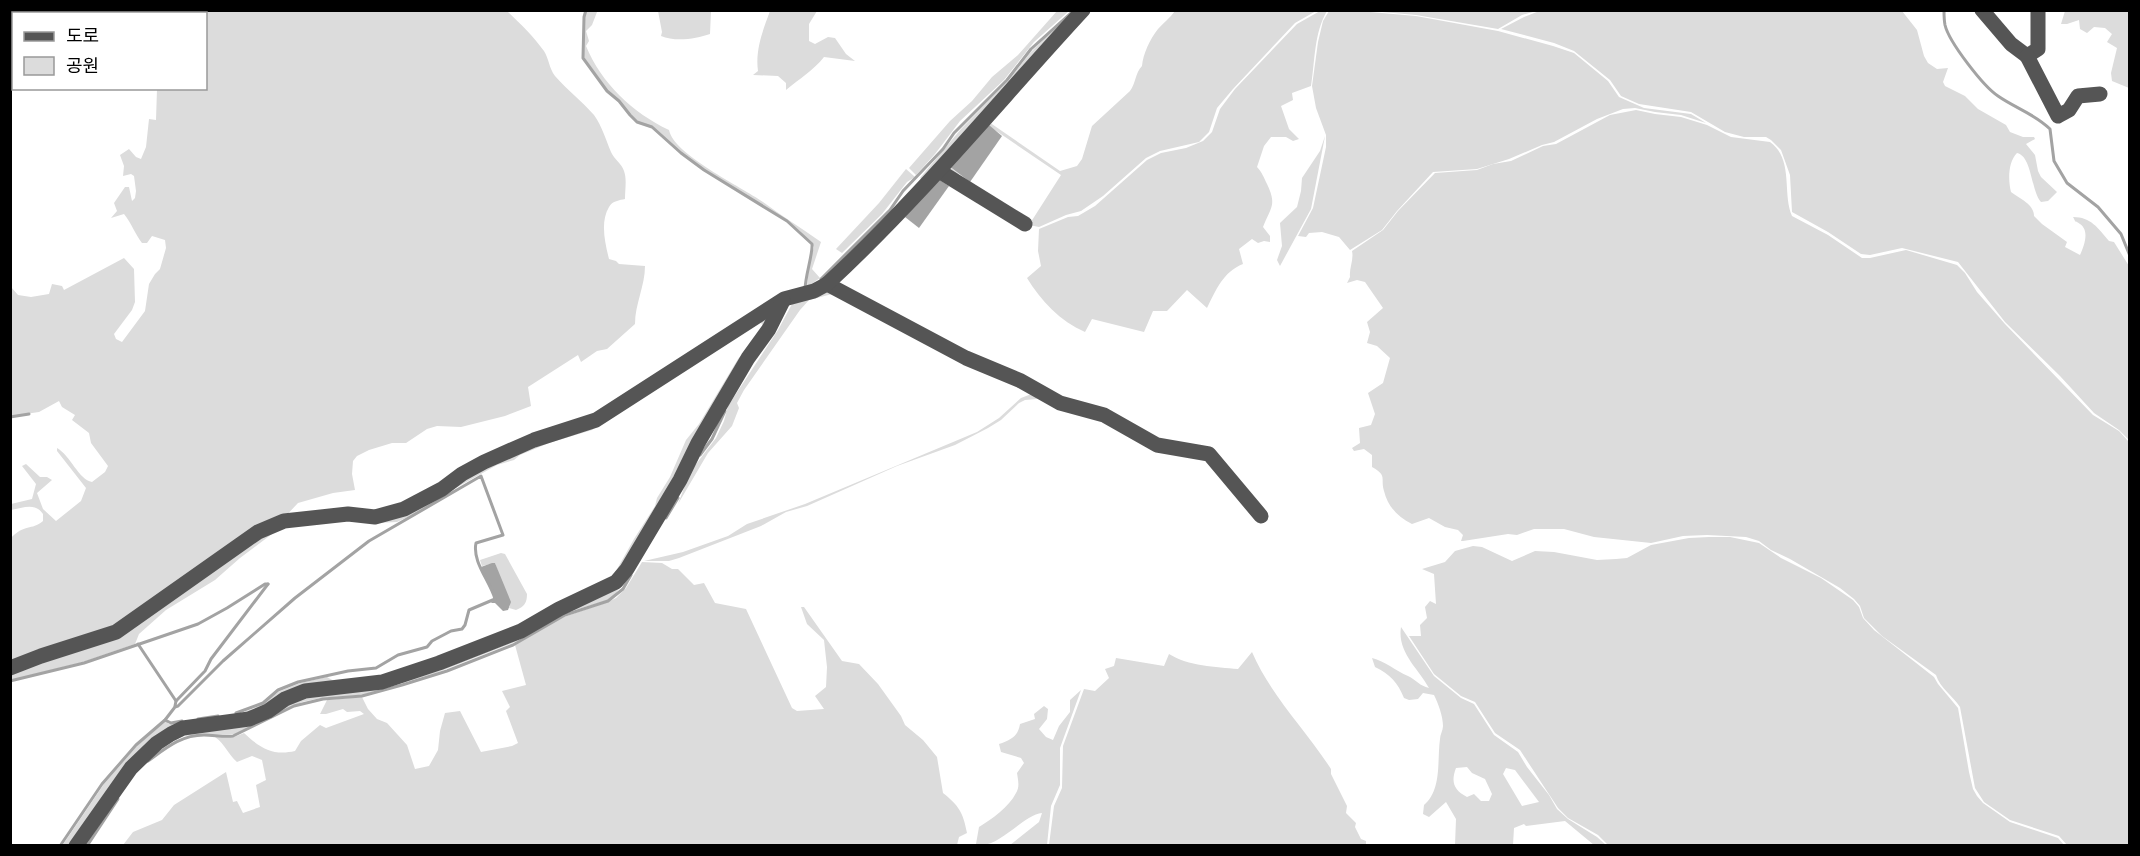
<svg xmlns="http://www.w3.org/2000/svg" width="2140" height="856" font-family="'Golos Text','Noto Sans KR',sans-serif">
<style>
.green{fill:#dcdcdc;fill-rule:evenodd}
.water{fill:#a3a3a3}
.lines{fill:none;stroke-linecap:round;stroke-linejoin:round}
.stream{stroke:#a3a3a3;stroke-width:3}
.minor{stroke:#555;stroke-width:15}
</style>
<rect width="100%" height="100%" fill="#fff"/>
<!-- green -->
<g class="green">
<path d="M 1542,10 L 1902,11 L 1917,30 L 1924,56 L 1928,63 L 1937,69 L 1948,68 L 1943,82 L 1945,86 L 1965,96 L 1978,109 L 2006,125 L 2010,132 L 2023,137 L 2034,137 L 2035,139 L 2026,144 L 2035,155 L 2038,171 L 2041,177 L 2057,192 L 2048,201 L 2041,202 C 2031,191 2032,156 2017,153 C 2008,162 2008,180 2011,192 C 2020,199 2034,204 2034,216 L 2042,224 L 2067,242 L 2065,247 L 2080,255 C 2084,246 2090,231 2080,224 C 2072,218 2078,226 2073,217 C 2091,217 2098,228 2109,241 L 2114,242 L 2129,266 L 2129,440 L 2119,430 L 2094,413 L 2060,376 L 2005,322 L 1958,262 L 1902,248 L 1870,255 L 1861,254 L 1828,232 L 1792,212 L 1790,175 L 1781,150 L 1771,140 L 1766,137 L 1744,137 L 1725,132 L 1691,112 L 1639,104 L 1621,96 L 1610,80 L 1574,51 L 1554,43 L 1501,29 L 1524,17 Z"/>
<path d="M 149,11 L 507,11 C 521,24 533,36 544,51 C 549,59 549,68 555,76 C 567,90 582,101 594,115 C 602,126 606,140 611,152 C 614,159 622,164 624,171 C 627,179 625,190 625,199 C 620,200 612,201 609,207 C 600,222 605,243 609,259 L 616,261 L 619,264 L 645,266 C 645,286 635,304 635,324 L 607,349 L 597,351 L 581,362 L 578,355 L 528,387 L 531,406 L 505,416 L 461,427 L 437,426 L 427,429 L 406,443 L 392,443 L 369,450 L 357,456 L 353,461 L 352,474 L 355,490 L 333,493 L 298,503 L 281,521 L 123,626 L 11,667 L 10,539 C 25,523 31,531 43,521 L 43,514 C 35,502 23,508 11,510 L 11,504 L 32,499 L 36,484 L 22,466 L 26,464 L 40,477 L 47,477 L 52,480 L 37,493 L 43,509 L 56,521 L 81,501 L 86,488 L 57,451 L 57,448 C 70,455 79,480 92,482 L 105,472 L 108,466 L 91,443 L 89,433 L 72,420 L 75,415 L 62,407 L 59,401 L 39,412 L 11,416 L 11,287 L 18,295 L 31,297 L 49,294 L 52,284 L 62,286 L 64,290 L 124,258 L 134,269 L 135,302 L 132,310 L 114,334 L 116,339 L 122,342 L 145,311 L 149,284 L 155,274 L 160,269 L 166,248 L 165,240 L 152,236 L 147,243 L 142,243 C 135,234 132,224 124,214 L 111,218 L 117,211 L 114,203 L 125,187 L 129,187 L 132,201 L 135,198 L 136,191 L 134,176 L 131,174 L 123,176 L 124,166 L 120,155 L 129,149 L 136,157 L 141,159 L 146,147 L 149,119 L 156,120 L 157,89 L 206,88 L 206,14 L 163,13 Z"/>
<path d="M 587,11 L 597,12 L 592,25 L 586,31 L 589,41 L 586,46 C 601,83 633,113 669,130 C 674,155 742,187 763,202 C 782,216 801,228 821,242 L 812,269 L 820,278 L 807,287 L 808,267 L 814,247 L 800,231 L 788,221 L 704,169 L 681,153 L 653,127 L 637,121 L 630,115 L 619,101 L 608,91 L 584,57 L 584,17 Z"/>
<path d="M 658,11 L 711,11 L 710,34 C 696,39 675,42 661,36 L 662,32 Z"/>
<path d="M 770,11 L 817,11 L 809,24 L 809,41 L 815,44 L 828,37 L 835,38 L 846,54 L 855,61 L 824,57 C 814,70 799,79 786,90 L 786,83 L 778,76 L 753,75 L 758,71 C 755,50 763,30 770,11 Z"/>
<polygon points="1057,11 1069,11 1034,42 1004,80 960,121 935,154 916,175 909,168 950,121 972,101 992,77 1018,55"/>
<path d="M 1175,11 L 1316,11 L 1295,23 L 1233,89 L 1217,108 L 1209,132 L 1199,142 L 1160,151 L 1146,158 L 1103,196 L 1081,211 L 1066,215 L 1039,227 L 1029,225 L 1061,175 L 989,126 L 949,166 L 959,174 L 958,176 L 946,168 L 986,120 L 1060,171 L 1077,166 L 1082,159 L 1092,126 L 1130,91 C 1136,83 1135,73 1142,66 C 1143,54 1150,39 1158,29 C 1163,23 1170,18 1175,11 Z"/>
<path d="M 1320,11 L 1327,11 C 1314,33 1315,61 1311,86 L 1292,93 L 1293,100 L 1281,106 L 1289,129 L 1299,139 L 1293,141 L 1286,137 L 1271,137 L 1264,146 L 1257,167 C 1262,172 1264,178 1267,184 C 1277,205 1271,207 1263,227 L 1270,236 L 1270,242 L 1264,241 L 1258,243 L 1252,239 L 1239,249 L 1243,264 C 1223,272 1216,290 1207,308 L 1187,290 L 1167,311 L 1153,311 L 1144,332 L 1092,319 L 1085,332 C 1060,321 1041,301 1027,278 L 1041,266 L 1038,251 L 1039,229 L 1068,217 L 1078,216 L 1095,206 L 1147,160 L 1161,153 L 1186,148 L 1203,141 L 1212,132 L 1220,109 L 1235,89 L 1297,24 Z"/>
<polygon points="1359,11 1416,16 1498,31 1553,46 1574,53 1608,81 1619,97 1644,108 1691,114 1706,123 1681,115 1655,112 1635,108 1623,109 1597,119 1554,142 1542,145 1509,159 1477,169 1433,172 1397,211 1382,230 1350,250 1339,237 1322,232 1309,233 1306,237 1298,236 1313,208 1326,147 1326,135 1316,108 1312,86 1318,42 1323,21 1329,11"/>
<polygon points="1371,11 1536,11 1522,15 1498,29 1416,15"/>
<polygon points="2065,11 2129,11 2129,88 2112,81 2111,73 2117,48 2107,42 2112,34 2105,28 2094,27 2087,33 2080,29 2079,20 2067,24 2061,24"/>
<polygon points="1073,13 925,182 920,178 961,129 1009,80 1030,53 1053,29"/>
<path d="M 1636,110 L 1655,114 L 1681,117 L 1707,125 L 1731,137 L 1770,142 C 1794,159 1782,193 1792,216 L 1828,235 L 1862,258 L 1870,258 L 1906,250 L 1957,265 L 1965,273 L 1977,292 L 2005,324 L 2093,415 L 2119,431 L 2129,442 L 2129,845 L 2067,845 L 2059,836 L 2010,820 L 1984,802 L 1975,788 L 1960,707 C 1953,696 1940,688 1936,675 L 1882,636 L 1864,618 L 1860,606 L 1854,599 L 1840,588 L 1790,559 L 1771,550 L 1759,541 L 1746,537 L 1707,535 L 1683,536 L 1651,543 L 1594,537 L 1564,529 L 1534,529 L 1517,535 L 1508,534 L 1463,541 L 1461,541 L 1463,535 L 1458,530 L 1445,527 L 1429,518 L 1412,524 C 1398,517 1388,507 1384,491 C 1380,478 1388,476 1372,467 L 1372,455 L 1364,449 L 1354,451 L 1352,448 L 1360,443 L 1359,428 L 1371,425 L 1375,414 L 1368,393 L 1383,383 L 1390,358 L 1377,346 L 1367,343 L 1370,332 L 1367,322 L 1383,308 L 1365,282 L 1357,280 L 1347,283 L 1350,277 C 1349,268 1354,260 1352,251 L 1383,230 L 1398,211 L 1435,173 L 1477,170 L 1493,164 L 1511,161 L 1543,146 L 1556,144 L 1610,115 Z"/>
<polygon points="1325,136 1311,209 1280,266 1277,260 1282,246 1280,223 1297,207 1301,191 1302,178 1320,151"/>
<polygon points="906,169 915,177 907,182 882,214 842,253 836,249 879,203"/>
<polygon points="824,290 836,293 809,300 800,310 744,390 737,403 739,408 732,426 708,453 678,504 690,472 716,438 724,421 728,406 778,330 792,304"/>
<polygon points="765,316 769,318 769,323 747,355 710,420 691,448 680,475 621,574 615,580 557,608 525,626 531,620 612,578 634,539 655,506 657,498 670,477 686,440 699,424 738,359 763,327 760,320"/>
<polygon points="1034,393 1037,399 1025,400 1019,403 1001,420 988,428 955,445 897,466 807,506 786,512 761,526 679,558 669,561 644,561 683,552 728,536 747,524 805,504 977,432 999,418 1021,398"/>
<polygon points="609,418 592,430 549,443 520,455 514,460 497,465 452,490 427,508 397,522 377,523 347,521 294,526 276,531 240,558 215,580 166,610 139,634 135,644 83,662 11,680 11,673 114,637 260,534 284,525 352,518 385,519 396,516 442,493 463,478 509,455 585,430"/>
<polygon points="1709,537 1730,537 1759,543 1781,558 1821,578 1853,600 1859,607 1863,618 1874,630 1934,677 1938,684 1958,708 1969,772 1973,789 1977,796 1983,803 2010,822 2058,838 2064,845 1608,845 1598,835 1568,818 1558,808 1520,750 1495,733 1475,702 1461,696 1434,674 1409,636 1421,636 1420,625 1427,618 1425,607 1430,601 1436,604 1434,574 1422,569 1445,562 1455,551 1473,546 1482,547 1512,561 1535,551 1554,552 1597,560 1616,559 1627,558 1651,545 1689,538"/>
<path d="M 501,553 L 505,554 L 527,594 C 527,603 524,607 516,610 L 509,608 L 510,606 L 495,563 L 482,566 L 480,560 Z"/>
<path d="M 642,562 L 662,563 L 672,569 L 678,569 L 694,585 L 704,583 L 715,603 L 746,609 L 792,708 L 797,711 L 824,709 L 815,696 L 826,687 L 827,667 L 824,640 L 807,624 L 801,607 L 804,607 L 842,661 L 859,664 L 878,684 L 901,716 L 905,725 L 923,740 L 937,757 L 943,793 C 959,806 963,812 967,833 L 959,837 L 957,845 L 123,845 L 133,832 L 162,820 L 174,805 L 226,772 L 233,802 L 237,801 L 243,813 L 260,807 L 256,785 L 266,780 L 262,760 L 252,756 L 237,762 C 228,754 225,744 215,737 L 234,737 L 244,733 C 260,748 273,756 295,751 L 301,741 L 320,725 L 326,728 L 364,714 L 360,711 L 347,712 L 343,709 L 326,714 L 320,714 L 327,700 L 362,697 L 368,709 L 377,719 L 387,723 L 407,745 L 415,769 L 429,766 L 438,750 L 440,731 L 445,713 L 460,711 L 481,752 L 512,746 L 518,743 L 506,711 L 510,707 L 502,691 L 526,685 L 515,645 L 561,618 L 608,602 L 616,598 L 626,588 Z"/>
<polygon points="616,584 622,584 616,593 608,600 562,614 515,642 436,673 362,695 321,698 302,702 235,734 183,736 173,741 136,769 86,845 79,846 141,759 159,743 172,736 187,730 249,721 306,693 383,683 415,673 522,632 561,610"/>
<path d="M 1401,627 L 1434,676 L 1461,698 L 1474,704 L 1494,735 L 1518,752 L 1527,767 L 1549,795 L 1557,809 L 1568,819 L 1597,837 L 1606,845 L 1594,845 L 1565,821 L 1526,826 L 1524,824 L 1514,828 L 1513,845 L 1455,845 L 1456,819 L 1446,802 L 1429,817 L 1423,814 L 1424,805 C 1442,790 1437,761 1440,739 C 1440,735 1443,730 1443,726 C 1443,716 1438,703 1434,695 L 1423,693 L 1418,699 L 1409,700 L 1404,698 C 1398,683 1390,674 1375,667 L 1372,658 C 1385,661 1396,671 1408,676 C 1416,680 1420,686 1429,688 C 1418,668 1397,652 1401,627 ZM 1467,767 L 1472,773 L 1485,779 L 1492,794 L 1489,801 L 1481,801 L 1474,794 L 1467,797 C 1453,790 1451,781 1456,768 ZM 1506,768 L 1515,770 L 1539,802 L 1522,806 L 1503,774 Z"/>
<path d="M 1252,652 C 1271,696 1305,729 1331,769 L 1331,774 L 1347,806 L 1346,813 L 1356,823 L 1355,827 L 1361,839 L 1366,841 L 1366,845 L 1049,845 L 1054,806 L 1062,788 L 1063,746 L 1084,689 L 1095,691 L 1109,678 L 1105,669 L 1114,666 L 1116,658 L 1164,666 L 1169,654 C 1188,666 1216,667 1238,669 Z"/>
<polygon points="327,677 334,681 355,683 266,710 171,732 74,845 62,846 104,784 137,746 165,721 169,724 239,714 257,707 280,691 300,683"/>
<path d="M 1081,690 L 1060,748 L 1060,785 L 1051,806 L 1047,845 L 1010,845 L 1039,822 L 1042,813 C 1022,815 997,851 976,844 L 979,827 C 992,819 1009,807 1016,793 C 1020,787 1018,780 1017,773 L 1024,763 L 1021,758 L 1001,752 L 999,744 C 1010,740 1018,737 1020,724 L 1035,719 L 1034,714 L 1044,706 L 1048,709 L 1047,719 L 1039,729 L 1046,737 L 1053,740 L 1059,726 L 1070,712 L 1070,700 Z"/>
</g>
<!-- water -->
<g class="water">
<polygon points="989,125 1002,136 970,182 949,166"/>
<polygon points="938,179 949,186 919,228 905,217"/>
<polygon points="492,563 495,563 511,602 508,610 503,611 495,603 491,603 495,598 481,567"/>
</g>
<g class="lines">
<!-- stream -->
<g class="stream">
<path d="M 586,10 L 584,17 L 583,58 L 607,91 L 619,101 L 630,115 L 637,122 L 652,127 L 681,153 L 704,170 L 787,221 L 812,244 C 813,254 805,276 805,290"/>
<path d="M 1944,10 C 1944,15 1944,20 1945,25 C 1949,42 1983,86 1998,96 C 2015,108 2035,114 2050,129 L 2054,161 L 2067,183 L 2098,207 L 2121,234 L 2130,256"/>
<polyline points="10,74 12,77"/>
<polyline points="821,279 890,210 903,191 943,149 954,133 1007,80 1031,49 1072,12"/>
<polyline points="10,417 29,414"/>
<polyline points="700,455 712,439 725,411"/>
<polyline points="666,518 678,498"/>
<polyline points="138,644 176,701"/>
<polyline points="10,681 84,663 198,624 227,608 265,584 268,584"/>
<polyline points="175,706 176,701 205,671 211,659 268,584"/>
<polyline points="198,719 218,716"/>
<polyline points="165,720 171,723 182,721"/>
<path d="M 148,761 C 166,748 181,735 204,735 C 214,735 223,737 233,736 L 294,706 L 323,699 L 362,696 L 402,685 L 447,671 L 513,645 L 565,615 L 608,601 L 623,589 L 631,575"/>
<path d="M 60,846 L 102,784 L 136,745 L 165,720 L 175,707 L 178,706 L 223,661 L 295,598 L 369,541 L 481,476 L 503,535 L 476,543 C 472,562 490,581 495,599 L 469,610 L 465,625 L 462,629 L 451,631 L 432,641 L 427,647 L 398,655 L 376,668 L 348,671 L 298,682 L 278,690 L 263,703 L 236,713"/>
<polyline points="87,846 118,799"/>
</g>
<!-- minor -->
<g class="minor">
<polyline points="1982,10 2011,44 2027,56 2038,49 2038,10"/>
<polyline points="2027,56 2058,116 2069,110 2078,96 2100,94"/>
<polyline points="939,171 1025,224"/>
<polyline points="827,284 966,358 1021,381 1060,403 1104,415 1157,445 1209,454 1261,516"/>
<path d="M 10,668 L 41,656 L 116,632 L 258,532 L 284,521 L 348,514 L 375,517 L 404,509 L 442,489 L 462,474 L 484,462 L 534,440 L 596,420 L 784,299 L 814,291 L 827,284 C 919,199 998,102 1083,10"/>
<polyline points="76,846 131,768 157,743 171,734 183,728 249,719 268,711 285,699 305,691 382,682 439,663 521,631 559,609 616,582 627,569 680,480 698,443 748,358 769,329 783,301"/>
</g>
</g>
<!-- border -->
<rect width="2140" height="856" fill="none" stroke="#000000" stroke-width="24"/>
<!-- legend -->
<rect x="12" y="12" width="195" height="78" fill="#ffffff" stroke="#999999" stroke-width="1.5"/>
<rect x="24" y="32" width="30" height="9" fill="#555555" stroke="#999999" stroke-width="1.5"/>
<text x="66" y="42" font-size="18" fill="#000000">도로</text>
<rect x="24" y="57" width="30" height="18" fill="#dcdcdc" stroke="#999999" stroke-width="1.5"/>
<text x="66" y="72" font-size="18" fill="#000000">공원</text>
</svg>
